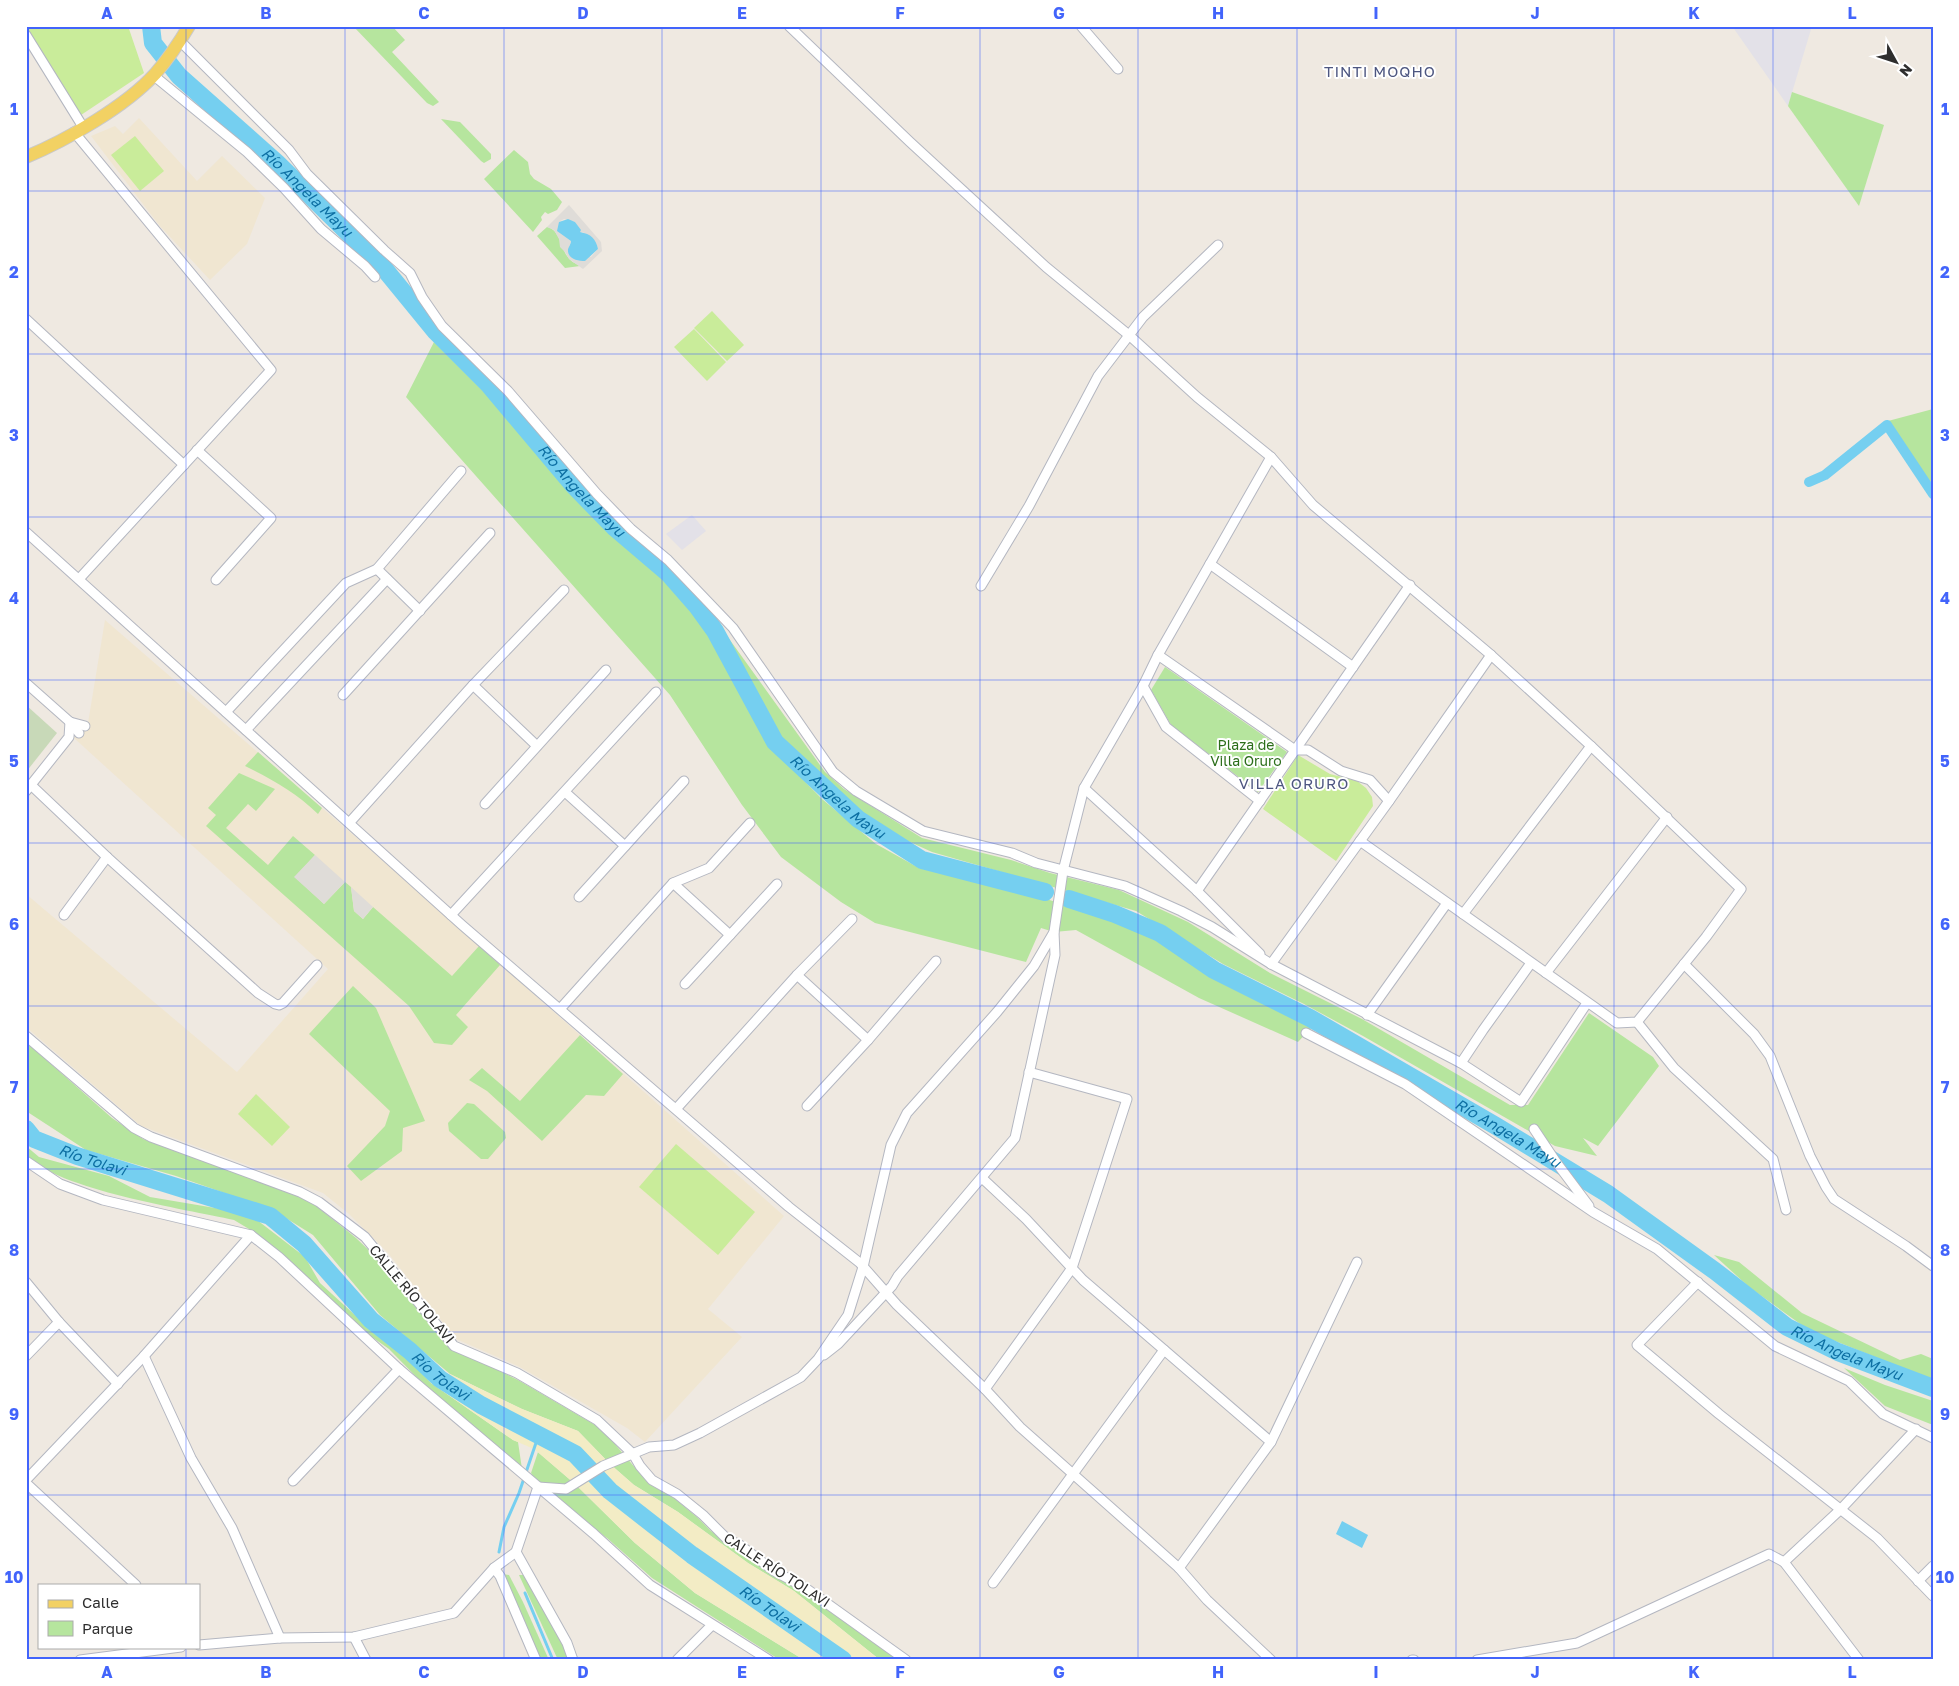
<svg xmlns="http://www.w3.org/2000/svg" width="1959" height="1686" font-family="'Golos Text',sans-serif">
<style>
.industrial{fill:#e3e1e8}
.education{fill:#f0e6d1}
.green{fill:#b6e59e}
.sand{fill:#f3ecc5}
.cemetery{fill:#c8d9b8}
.pitch{fill:#c9ec9a}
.plaza{fill:#dfdcd8;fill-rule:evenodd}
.water{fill:#75cff0}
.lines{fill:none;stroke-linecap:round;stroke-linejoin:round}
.stream{stroke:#75cff0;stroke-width:3}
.canal{stroke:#75cff0;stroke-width:10}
.river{stroke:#75cff0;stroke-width:18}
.minor-casing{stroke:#b4b7c1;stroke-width:11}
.primary-casing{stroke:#c9c9c9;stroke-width:14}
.minor{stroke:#fff;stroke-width:9}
.primary{stroke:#f2d163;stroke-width:12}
.grid{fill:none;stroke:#4264fb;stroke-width:1;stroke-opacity:0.55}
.labels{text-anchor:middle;stroke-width:4;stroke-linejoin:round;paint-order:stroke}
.park-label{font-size:14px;fill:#2c6e1b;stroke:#fff}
.street-label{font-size:14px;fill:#2e2e2e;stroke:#fff}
.neighbourhood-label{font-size:15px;letter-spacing:1px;fill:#4d5680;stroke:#fff}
.water-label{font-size:15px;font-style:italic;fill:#0d6fa3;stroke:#fff}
.neatline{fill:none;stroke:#4264fb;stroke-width:2}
.grid-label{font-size:16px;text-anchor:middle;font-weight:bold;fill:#4264fb}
</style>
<rect width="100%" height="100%" fill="#efe9e1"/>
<!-- industrial -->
<g class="industrial">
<polygon points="1732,26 1812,26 1788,106"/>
<polygon points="692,515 706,531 682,550 666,534"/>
</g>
<!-- education -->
<g class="education">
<polygon points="139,118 197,181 222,156 265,198 247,244 210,280 159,225 91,136 115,126 123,134"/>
<polygon points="105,620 396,872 784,1216 708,1309 742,1337 645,1442 627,1428 518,1366 456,1339 388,1253 349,1214 323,1193 141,1126 26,1027 26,894 237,1072 328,969 74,738 88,723"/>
</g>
<!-- green -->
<g class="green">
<polygon points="353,26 392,26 405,40 392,52 439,102 433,106 427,103"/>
<polygon points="1792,92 1884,125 1859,206 1788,106"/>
<polygon points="441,119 460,122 491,154 491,159 484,163 481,161"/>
<polygon points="514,150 528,162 530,174 534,179 551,189 562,202 557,210 548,214 545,212 541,217 542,220 533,232 484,179"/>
<path d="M 547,227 C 559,229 561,247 567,256 C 571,262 575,263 580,266 L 565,268 L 537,236 Z"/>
<polygon points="434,342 492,400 574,494 620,543 655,570 678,596 710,635 771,747 822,799 876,844 919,868 1030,894 1111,919 1151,937 1217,978 1288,1007 1312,1027 1298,1042 1199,998 1076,930 1054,932 1041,928 1026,962 875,923 841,902 781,857 742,805 670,695 406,397"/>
<polygon points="1933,409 1933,494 1888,421"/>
<polygon points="722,629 825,772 844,789 922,838 1011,860 1050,873 1119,890 1188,922 1270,973 1362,1019 1510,1105 1528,1105 1589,1013 1653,1057 1659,1066 1598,1146 1583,1138 1597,1156 1555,1146 1363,1036 1304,1004 1223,964 1136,911 932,852 899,837 861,813 782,739"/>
<polygon points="1165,667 1287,752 1258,792 1171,725 1151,690"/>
<path d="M 258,752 L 322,808 L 318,814 C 295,792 273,780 245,766 Z"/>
<polygon points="239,773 275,789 256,811 248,804 226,828 268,865 293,836 315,855 295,877 324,904 345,882 351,887 354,911 363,919 373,907 452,976 479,946 500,965 456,1015 468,1027 452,1045 434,1043 409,1006 206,826 216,815 208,808"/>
<polygon points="353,986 376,1008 425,1121 403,1128 402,1151 361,1181 347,1166 385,1126 390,1111 309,1034"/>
<polygon points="580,1035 623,1074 604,1096 586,1095 542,1141 487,1091 469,1080 482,1068 520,1101"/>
<polygon points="26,1042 112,1118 143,1139 289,1192 315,1205 356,1238 380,1261 446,1345 518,1380 602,1429 649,1484 674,1498 698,1518 711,1531 770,1573 800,1589 899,1660 880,1660 794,1591 748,1563 678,1512 634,1485 610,1464 578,1431 522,1409 450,1374 380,1315 313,1235 273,1210 176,1176 86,1150 26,1111"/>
<polygon points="467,1103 474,1104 505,1132 506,1138 488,1159 481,1159 449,1131 448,1123"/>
<path d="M 26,1146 L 39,1157 L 109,1176 L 150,1197 L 227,1210 L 257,1220 L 305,1257 L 320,1283 L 368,1327 L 399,1349 L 431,1383 L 513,1440 L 518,1442 L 522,1469 L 436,1397 L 389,1349 L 362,1330 L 302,1272 L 254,1232 L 234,1220 C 185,1209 58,1190 26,1155 Z"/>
<polygon points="1714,1255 1739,1262 1802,1313 1900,1360 1921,1354 1933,1359 1933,1380 1810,1331 1749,1287"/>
<polygon points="1844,1368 1885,1385 1933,1401 1933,1425 1885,1406"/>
<polygon points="538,1452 575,1484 635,1543 695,1593 804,1660 780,1660 652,1578 607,1538 542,1489 531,1473"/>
<polygon points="502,1574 509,1575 523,1602 549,1660 540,1660"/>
<polygon points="519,1575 525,1575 564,1645 569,1660 558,1660"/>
</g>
<!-- sand -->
<polygon class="sand" points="450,1374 522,1409 578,1431 610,1464 634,1485 678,1512 748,1563 794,1591 880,1660 804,1660 695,1593 635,1543 575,1484 534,1449 513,1440 431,1383"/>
<!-- cemetery -->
<polygon class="cemetery" points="26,705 57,733 26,772"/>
<!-- pitch -->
<g class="pitch">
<polygon points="26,26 128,26 144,73 81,115"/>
<polygon points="135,136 164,171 140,191 111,155"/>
<polygon points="712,311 744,345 727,361 694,328"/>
<polygon points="694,329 726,362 707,381 674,347"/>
<polygon points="1298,755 1330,774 1357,781 1366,788 1372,797 1373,806 1336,861 1263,809"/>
<polygon points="256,1094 290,1127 272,1146 238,1114"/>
<polygon points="676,1144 755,1212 718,1255 639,1187"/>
</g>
<!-- plaza -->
<g class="plaza">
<path d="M 569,205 L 601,242 L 602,251 L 583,269 L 569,259 L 565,252 L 560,247 L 559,239 L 554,230 L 547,227 ZM 564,219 L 575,222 L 580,232 L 583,232 L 598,249 L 591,257 L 568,250 L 571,241 L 559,222 Z"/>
<polygon points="315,855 345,882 324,904 294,877"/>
<polygon points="351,887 373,907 363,919 354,911"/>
</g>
<!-- water -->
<g class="water">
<path d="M 568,219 L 575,222 L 581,230 L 580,232 C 591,234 596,239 598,249 L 585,261 C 578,261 567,259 568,249 C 569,246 571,244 571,241 L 557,231 L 559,222 Z"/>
<polygon points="1342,1521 1368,1535 1362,1548 1336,1534"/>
</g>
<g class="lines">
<!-- stream -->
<g class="stream">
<polyline points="499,1552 504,1527 519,1493 539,1434"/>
<polyline points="525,1593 553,1660"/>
</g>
<!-- canal -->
<polyline class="canal" points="1809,482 1825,475 1887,425 1933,494"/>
<!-- river -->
<g class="river">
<path id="s1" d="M 151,26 L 153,43 L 179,76 L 277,163 L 382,266 L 436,332 L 489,385 L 574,486 L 615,528 L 669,574 L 697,606 L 715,631 L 775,742 L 858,819 L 922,860 L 1045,892"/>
<path id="s2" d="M 1069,899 L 1115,914 L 1160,933 L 1214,970 L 1310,1018 L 1496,1126 L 1608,1194 L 1715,1271 L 1787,1327 L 1838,1352 L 1933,1388"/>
<path id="s3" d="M 26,1129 L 34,1139 L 77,1156 L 270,1216 L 304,1244 L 371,1320 L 410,1351 L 440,1379 L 481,1405 L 575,1454 L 610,1491 L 692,1555 L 843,1660"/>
</g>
<!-- minor casing -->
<g class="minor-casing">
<g id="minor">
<polyline points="789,26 910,142 1046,267 1130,336 1197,397 1271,457 1313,505 1491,655 1591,746 1741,889 1706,937 1637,1022 1617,1023 1360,841"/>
<polyline points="1081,26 1118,69"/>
<polyline points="26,35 83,127"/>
<polyline points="180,41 289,150 307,174 384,250 410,273 422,297 442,326 508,391 597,494 631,529 668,560 733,628 833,772 856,791 923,831 1012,853 1036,863 1125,886 1181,911 1212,927 1271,964 1461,1063 1521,1102 1587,1003"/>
<polyline points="153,75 247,152 284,188 321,229 365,266 375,277"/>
<polyline points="74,132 271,370 79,579"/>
<polyline points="26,319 184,465"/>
<polyline points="197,450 271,518 216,580"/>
<polyline points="26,532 462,925 789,1207 860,1263 897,1305 985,1389 1020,1427 1179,1568 1207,1600 1271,1660"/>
<polyline points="1210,564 1353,667"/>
<polyline points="377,569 420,611"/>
<polyline points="981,586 1029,506 1098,376 1143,317 1218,245"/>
<polyline points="1158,655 1295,750 1308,750 1341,771 1370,780 1389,801"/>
<polyline points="26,683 70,722 79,733"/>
<polyline points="473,685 537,746"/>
<polyline points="1143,686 1166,727 1260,801"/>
<polyline points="343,695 490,533"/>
<polyline points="226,712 346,583 377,569 461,471"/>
<polyline points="70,722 85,726"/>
<polyline points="246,730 387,579"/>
<polyline points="31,785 107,857 258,993 275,1004 279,1005 283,1003 317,965"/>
<polyline points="1084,788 1197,891 1260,954"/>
<polyline points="26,791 69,737 70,722"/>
<polyline points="565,792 625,846"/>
<polyline points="485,804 606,670"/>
<polyline points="350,822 473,685 564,590"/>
<polyline points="673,883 730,935"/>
<polyline points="1197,891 1410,585"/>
<polyline points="579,897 684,781"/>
<polyline points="1463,914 1591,746"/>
<polyline points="64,915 107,857"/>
<polyline points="451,915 656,692"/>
<polyline points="1271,964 1389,801 1491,655"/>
<polyline points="1684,964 1754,1034 1770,1056 1810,1156 1826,1187 1834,1199 1906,1246 1933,1266"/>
<polyline points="1546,973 1667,817"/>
<polyline points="797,975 868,1040"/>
<polyline points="685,984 777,884"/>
<polyline points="560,1009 673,883 709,868 750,823"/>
<polyline points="1367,1015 1447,903"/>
<polyline points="1637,1022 1674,1068 1773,1159 1786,1210"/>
<polyline points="1306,1033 1405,1084 1593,1212 1657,1249 1775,1346 1849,1381 1883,1414 1933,1438"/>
<polyline points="26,1036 134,1128 151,1137 300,1192 319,1202 365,1237 454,1346 517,1373 597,1420 633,1454 640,1466 652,1480 677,1494 703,1515 727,1539 740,1545 774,1571 804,1587 906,1660"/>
<polyline points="1461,1063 1483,1030 1531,963"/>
<polyline points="807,1106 868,1040 936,961"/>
<polyline points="676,1109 797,975 852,919"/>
<polyline points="1534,1129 1556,1162 1589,1206"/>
<polyline points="26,1161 60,1184 103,1200 251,1235 279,1257 399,1369 594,1534 650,1585 769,1660"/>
<polyline points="982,1178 1026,1219 1083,1280 1271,1442"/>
<polyline points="26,1282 59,1322 118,1384"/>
<polyline points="1698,1282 1637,1345 1719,1414 1877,1538 1933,1596"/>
<polyline points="824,1355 838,1344 892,1286 898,1276 1015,1138 1055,955 1054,932"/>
<polyline points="26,1356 59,1322"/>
<polyline points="144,1356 191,1458 232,1528 280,1638"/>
<polyline points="985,1389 1072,1268 1127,1099 1029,1072"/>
<polyline points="26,1480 144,1356 251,1235"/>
<polyline points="293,1481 399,1369"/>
<polyline points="26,1483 136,1585"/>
<polyline points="1784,1562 1859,1660"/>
<polyline points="494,1568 500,1576 536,1660"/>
<polyline points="1179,1568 1271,1442 1357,1262"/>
<polyline points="1918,1581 1933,1566"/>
<polyline points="993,1583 1164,1350"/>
<polyline points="354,1637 366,1660"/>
<polyline points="199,1645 280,1638 354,1637 454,1613 494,1568 516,1552"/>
<polyline points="80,1660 181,1647"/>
<polyline points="573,1660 567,1643 516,1552 538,1487 566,1489 603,1466 649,1447 674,1445 700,1433 801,1377 818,1359 848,1315 863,1267 891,1145 907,1113 997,1012 1034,966 1054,932 1063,871 1084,788 1143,686 1158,655 1271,457"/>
<polyline points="677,1660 712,1625"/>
<polyline points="1412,1660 1414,1660"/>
<polyline points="1477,1660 1577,1643 1769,1554 1784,1562 1841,1509 1916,1429"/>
</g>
</g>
<!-- primary casing -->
<g class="primary-casing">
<path id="primary" d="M 26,157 C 67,140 126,106 155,74 C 168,59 179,43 189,26"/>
</g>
<!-- minor -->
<use href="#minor" class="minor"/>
<!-- primary -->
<use href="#primary" class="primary"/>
</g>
<!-- grid -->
<path class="grid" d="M 186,26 L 186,1585M 345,26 L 345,1660M 504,26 L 504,1660M 662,26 L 662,1660M 821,26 L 821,1660M 980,26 L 980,1660M 1138,26 L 1138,1660M 1297,26 L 1297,1660M 1456,26 L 1456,1660M 1614,26 L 1614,1660M 1773,26 L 1773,1660M 26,191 L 1933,191M 26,354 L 1933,354M 26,517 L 1933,517M 26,680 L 1933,680M 26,843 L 1933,843M 26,1006 L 1933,1006M 26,1169 L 1933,1169M 26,1332 L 1933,1332M 26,1495 L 1933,1495M 186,1647 L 186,1660"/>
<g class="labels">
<!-- park labels -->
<g class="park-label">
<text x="1246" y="750">Plaza de<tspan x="1246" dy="16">Villa Oruro</tspan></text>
</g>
<!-- street labels -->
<g class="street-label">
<text transform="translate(412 1294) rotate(50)" y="5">CALLE RÍO TOLAVI</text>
<text transform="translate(777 1570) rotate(33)" y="5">CALLE RÍO TOLAVI</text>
</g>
<!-- neighbourhood labels -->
<g class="neighbourhood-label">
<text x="1380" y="77">TINTI MOQHO</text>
<text x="1294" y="789">VILLA ORURO</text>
</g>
<!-- water labels -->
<g class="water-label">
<text dy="5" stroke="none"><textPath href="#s1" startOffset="232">Río Angela Mayu</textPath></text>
<text dy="5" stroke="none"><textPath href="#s1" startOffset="638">Río Angela Mayu</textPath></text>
<text dy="5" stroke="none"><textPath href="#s1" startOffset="1042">Río Angela Mayu</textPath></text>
<text dy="5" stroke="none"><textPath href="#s2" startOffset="499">Río Angela Mayu</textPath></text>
<text dy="5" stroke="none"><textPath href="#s3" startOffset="75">Río Tolavi</textPath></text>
<text dy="5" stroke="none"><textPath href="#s2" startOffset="904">Río Angela Mayu</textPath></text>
<text dy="5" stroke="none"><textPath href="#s3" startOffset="496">Río Tolavi</textPath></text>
<text dy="5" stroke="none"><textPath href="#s3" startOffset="901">Río Tolavi</textPath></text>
</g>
</g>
<!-- border -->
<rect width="1959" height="1686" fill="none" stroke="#ffffff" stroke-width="55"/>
<!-- legend -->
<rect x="38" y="1584" width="162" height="65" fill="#ffffff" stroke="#ababab"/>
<rect x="48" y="1600" width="25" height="8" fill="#f2d163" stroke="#ababab"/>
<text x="82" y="1608" font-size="15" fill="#2e2e2e">Calle</text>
<rect x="48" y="1621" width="25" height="15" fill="#b6e59e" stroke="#ababab"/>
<text x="82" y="1634" font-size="15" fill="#2e2e2e">Parque</text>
<!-- north arrow -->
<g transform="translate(1896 62) rotate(130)" stroke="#ffffff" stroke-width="4" paint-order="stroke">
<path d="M0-4L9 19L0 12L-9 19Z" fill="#2e2e2e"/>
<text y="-8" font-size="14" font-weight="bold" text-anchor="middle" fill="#2e2e2e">N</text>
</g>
<rect x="28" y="28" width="1904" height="1630" class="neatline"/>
<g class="grid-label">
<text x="107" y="19">A</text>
<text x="266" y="19">B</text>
<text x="424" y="19">C</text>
<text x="583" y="19">D</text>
<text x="742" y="19">E</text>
<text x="900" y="19">F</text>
<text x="1059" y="19">G</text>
<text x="1218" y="19">H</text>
<text x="1376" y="19">I</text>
<text x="1535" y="19">J</text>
<text x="1694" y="19">K</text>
<text x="1852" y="19">L</text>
<text x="14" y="115">1</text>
<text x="1945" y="115">1</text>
<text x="14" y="278">2</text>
<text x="1945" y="278">2</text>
<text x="14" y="441">3</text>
<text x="1945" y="441">3</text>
<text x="14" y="604">4</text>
<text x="1945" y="604">4</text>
<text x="14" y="767">5</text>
<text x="1945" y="767">5</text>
<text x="14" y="930">6</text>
<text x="1945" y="930">6</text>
<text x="14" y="1093">7</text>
<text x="1945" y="1093">7</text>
<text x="14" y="1256">8</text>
<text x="1945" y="1256">8</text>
<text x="14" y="1420">9</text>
<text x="1945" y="1420">9</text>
<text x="14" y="1583">10</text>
<text x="1945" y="1583">10</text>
<text x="107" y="1678">A</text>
<text x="266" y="1678">B</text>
<text x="424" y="1678">C</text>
<text x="583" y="1678">D</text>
<text x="742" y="1678">E</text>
<text x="900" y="1678">F</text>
<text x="1059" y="1678">G</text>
<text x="1218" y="1678">H</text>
<text x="1376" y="1678">I</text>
<text x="1535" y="1678">J</text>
<text x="1694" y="1678">K</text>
<text x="1852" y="1678">L</text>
</g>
</svg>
